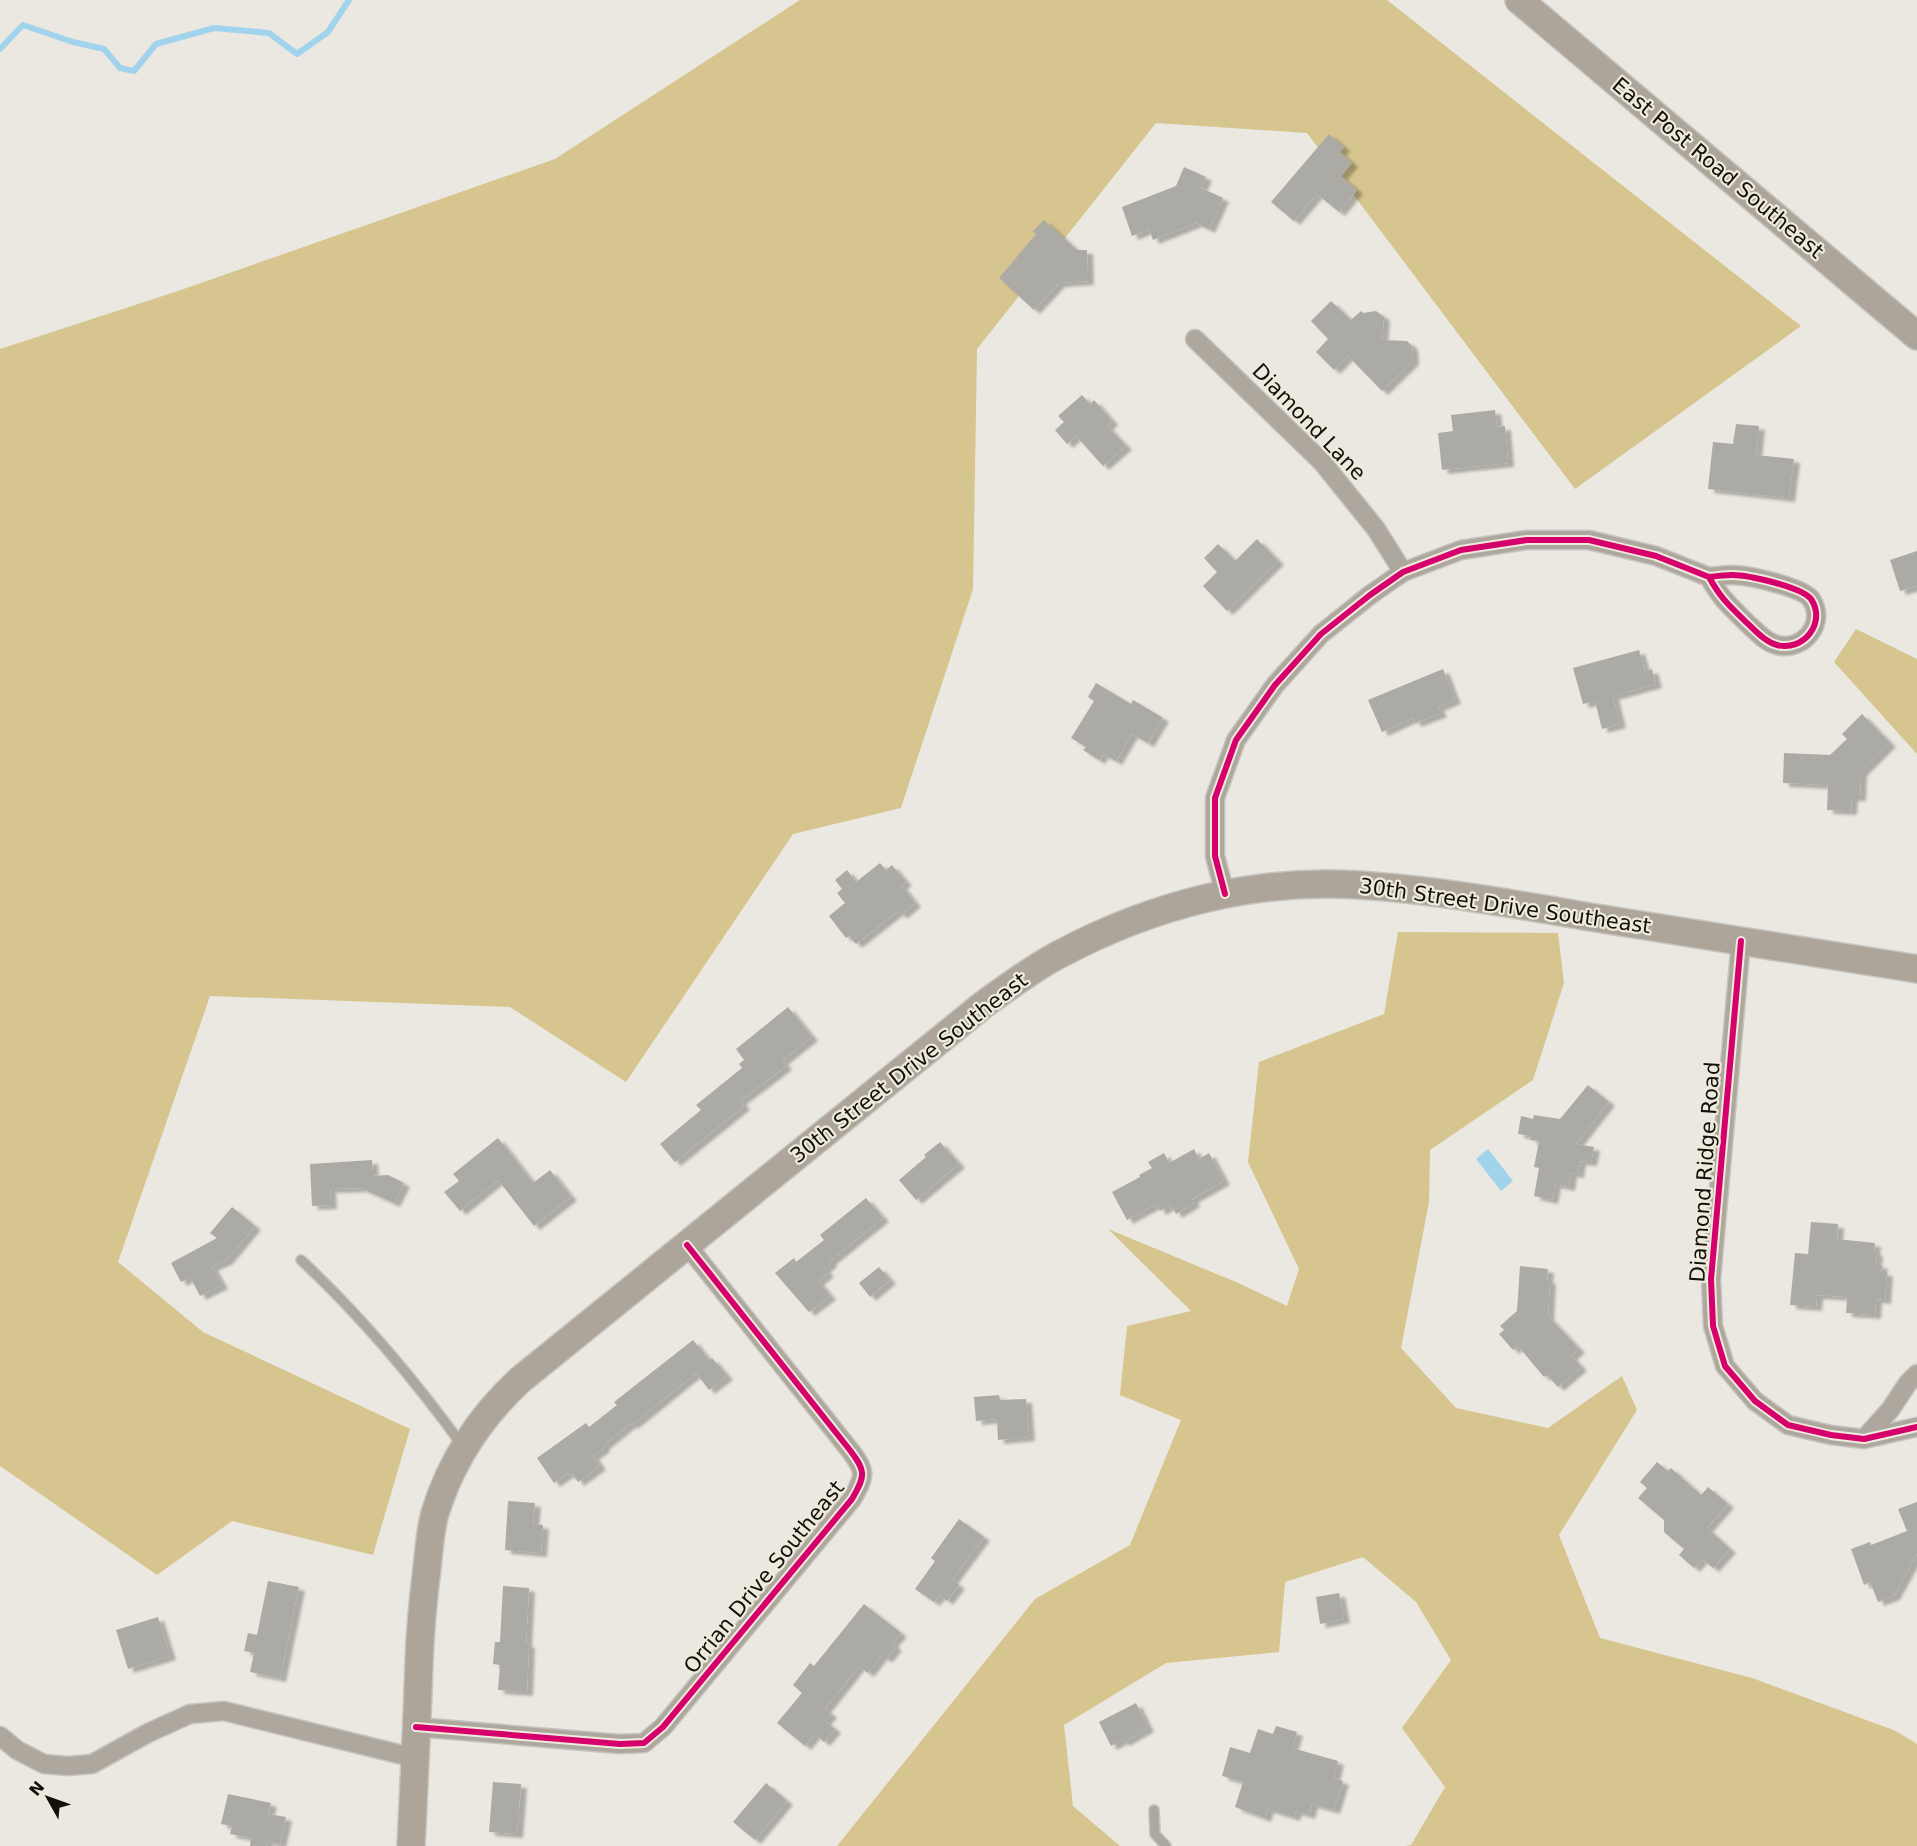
<svg xmlns="http://www.w3.org/2000/svg" width="1917" height="1846" font-family="'DejaVu Sans',sans-serif">
<style>
.forest{fill:#d6c58f}
.water{fill:#a2d3ed}
.lines{fill:none;stroke-linecap:round;stroke-linejoin:round}
.stream{stroke:#a2d3ed;stroke-width:6}
.building{fill:#abaaa4;filter:url(#shadow)}
.service-casing{stroke:#c6c5bf;stroke-width:12}
.minor-casing{stroke:#c6c5bf;stroke-width:21}
.secondary-casing{stroke:#c6c5bf;stroke-width:30}
.service{stroke:#aea79d;stroke-width:9}
.minor{stroke:#aea79d;stroke-width:18}
.secondary{stroke:#ada59a;stroke-width:27}
.cycleway-casing{stroke:#eeeadc;stroke-width:10}
.cycleway{stroke:#d6006c;stroke-width:6}
.labels{text-anchor:middle;stroke-width:4.5;stroke-linejoin:round;paint-order:stroke}
.street-label{font-size:21px;fill:#11100b;stroke:#eeeadc}
</style>
<defs>
<filter id="shadow"><feDropShadow dx="6" dy="4" stdDeviation="1.5" flood-color="#0004"/></filter>
</defs>
<rect width="100%" height="100%" fill="#eae8e0"/>
<!-- forest -->
<g class="forest">
<polygon points="800,0 1387,0 1801,326 1575,489 1307,133 1156,123 977,349 973,589 901,808 793,834 626,1082 510,1007 210,996 118,1262 203,1332 410,1429 373,1555 232,1521 157,1575 0,1466 0,349 175,292 555,159"/>
<polygon points="1856,629 1917,659 1917,754 1834,662"/>
<polygon points="1398,932 1558,933 1564,983 1533,1080 1430,1150 1429,1202 1401,1348 1456,1408 1548,1428 1622,1376 1637,1410 1559,1535 1600,1638 1752,1678 1896,1731 1917,1744 1917,1846 1406,1846 1411,1845 1445,1787 1402,1728 1451,1660 1416,1602 1363,1557 1285,1582 1279,1652 1166,1663 1064,1725 1073,1806 1120,1846 837,1846 1035,1599 1130,1545 1181,1420 1120,1395 1127,1326 1191,1311 1108,1229 1236,1282 1287,1306 1299,1269 1248,1162 1259,1062 1384,1014"/>
</g>
<!-- water -->
<polygon class="water" points="1488,1149 1513,1181 1501,1191 1476,1159"/>
<g class="lines">
<!-- stream -->
<polyline class="stream" points="0,49 23,25 73,42 104,49 120,68 134,71 156,44 214,28 269,33 297,54 328,32 349,0"/>
</g>
<!-- building -->
<g class="building">
<polygon points="1329,134 1344,147 1340,152 1352,163 1341,176 1357,190 1339,212 1317,194 1294,221 1271,202"/>
<polygon points="1184,167 1206,177 1201,188 1223,198 1209,229 1196,223 1153,240 1149,229 1132,236 1122,207 1176,186"/>
<polygon points="1044,220 1077,250 1087,250 1088,281 1059,283 1034,310 999,278 1036,234 1033,231"/>
<polygon points="1331,301 1351,320 1361,311 1363,313 1376,311 1384,317 1382,340 1407,341 1412,346 1413,361 1382,391 1348,356 1334,370 1316,352 1328,339 1311,321"/>
<polygon points="1082,395 1090,404 1094,400 1112,421 1107,426 1126,446 1103,466 1076,436 1067,444 1055,430 1064,422 1058,416"/>
<polygon points="1495,410 1497,427 1505,426 1508,463 1442,470 1438,433 1453,431 1451,415"/>
<polygon points="1736,424 1759,426 1756,455 1794,459 1789,498 1708,489 1713,442 1733,444"/>
<polygon points="1257,539 1278,561 1227,611 1203,586 1217,572 1204,558 1218,544 1235,561"/>
<polygon points="1917,551 1917,586 1900,591 1890,560"/>
<polygon points="1639,650 1645,671 1652,669 1656,684 1613,696 1620,724 1602,729 1595,701 1583,704 1573,668"/>
<polygon points="1443,669 1455,700 1438,707 1441,713 1415,723 1413,718 1382,732 1368,700"/>
<polygon points="1096,683 1131,704 1133,700 1163,718 1148,743 1132,734 1116,761 1103,754 1099,760 1083,750 1086,747 1071,738 1094,701 1088,697"/>
<polygon points="1862,714 1890,743 1861,772 1860,797 1852,797 1851,811 1827,810 1828,785 1783,783 1784,753 1830,755 1847,739 1842,734"/>
<polygon points="880,863 886,870 892,865 906,882 901,885 915,903 901,915 898,911 856,944 849,936 846,938 829,916 845,903 837,893 842,889 835,880 847,870 856,882"/>
<polygon points="788,1007 812,1037 782,1061 786,1066 740,1101 744,1106 675,1162 660,1144 701,1110 696,1105 742,1068 739,1064 744,1060 736,1049"/>
<polygon points="1588,1085 1609,1102 1576,1144 1594,1147 1591,1162 1580,1161 1578,1174 1571,1173 1569,1187 1555,1184 1552,1200 1534,1196 1539,1168 1534,1167 1539,1141 1530,1140 1531,1136 1518,1134 1521,1116 1533,1119 1534,1115 1560,1119"/>
<polygon points="498,1138 533,1183 550,1170 571,1197 534,1226 498,1180 460,1211 444,1192 459,1181 453,1174"/>
<polygon points="940,1142 959,1164 916,1200 899,1180 926,1157 924,1155"/>
<polygon points="1194,1149 1199,1159 1209,1153 1224,1181 1192,1199 1194,1203 1176,1214 1171,1205 1160,1211 1156,1204 1127,1220 1112,1192 1140,1177 1139,1175 1152,1168 1148,1162 1164,1153 1169,1163"/>
<polygon points="372,1160 373,1176 388,1175 404,1183 394,1203 361,1188 330,1189 331,1205 312,1206 310,1164"/>
<polygon points="866,1198 883,1218 830,1261 831,1263 824,1269 828,1273 818,1281 830,1296 809,1312 775,1273 794,1258 796,1262 824,1240 820,1235"/>
<polygon points="232,1207 255,1226 227,1260 212,1267 222,1285 200,1296 190,1277 181,1282 171,1263 217,1238 210,1233"/>
<polygon points="1811,1222 1838,1224 1837,1239 1875,1243 1874,1252 1877,1252 1876,1264 1882,1265 1881,1272 1887,1272 1885,1300 1876,1299 1875,1315 1846,1313 1847,1297 1817,1295 1816,1307 1790,1305 1795,1253 1808,1254"/>
<polygon points="1520,1266 1548,1269 1547,1280 1550,1280 1548,1316 1579,1349 1571,1356 1581,1367 1558,1387 1547,1375 1544,1377 1518,1346 1513,1350 1499,1334 1504,1330 1500,1326 1517,1311"/>
<polygon points="879,1267 890,1280 870,1297 859,1283"/>
<polygon points="693,1340 709,1360 712,1358 727,1376 709,1390 696,1373 632,1425 631,1423 603,1446 604,1448 593,1456 600,1466 578,1482 573,1474 570,1476 568,1473 554,1483 537,1458 586,1423 589,1427 617,1405 614,1402"/>
<polygon points="999,1395 1000,1400 1026,1399 1029,1437 998,1440 997,1419 976,1421 974,1397"/>
<polygon points="1657,1462 1668,1471 1671,1468 1701,1495 1708,1487 1728,1504 1707,1528 1730,1549 1713,1568 1702,1559 1694,1568 1679,1555 1684,1549 1664,1532 1664,1520 1638,1498 1647,1488 1640,1482"/>
<polygon points="508,1501 535,1503 533,1524 543,1525 541,1553 505,1550"/>
<polygon points="1917,1502 1917,1554 1894,1596 1878,1602 1870,1582 1864,1585 1851,1549 1870,1542 1871,1545 1907,1531 1898,1509"/>
<polygon points="959,1519 984,1537 952,1580 959,1585 947,1601 940,1595 934,1602 915,1589 935,1561 931,1558"/>
<polygon points="268,1581 299,1587 280,1678 250,1672 254,1653 244,1651 248,1633 257,1635"/>
<polygon points="503,1586 529,1588 526,1643 529,1644 527,1692 498,1690 500,1665 493,1664 495,1642 500,1642"/>
<polygon points="1339,1593 1344,1619 1320,1624 1316,1597"/>
<polygon points="864,1604 901,1633 892,1643 896,1647 886,1659 882,1655 868,1673 859,1666 825,1709 831,1714 825,1721 835,1729 824,1742 815,1734 805,1746 777,1723 802,1693 793,1685 810,1663 814,1666"/>
<polygon points="158,1617 170,1656 128,1669 116,1630"/>
<polygon points="1136,1703 1148,1728 1124,1742 1122,1740 1111,1746 1099,1722"/>
<polygon points="1276,1726 1297,1732 1292,1748 1338,1761 1334,1778 1343,1781 1334,1810 1312,1804 1309,1815 1296,1811 1294,1817 1268,1809 1265,1818 1235,1807 1243,1782 1222,1776 1230,1747 1250,1753 1258,1729 1273,1734"/>
<polygon points="493,1782 521,1784 517,1834 489,1832"/>
<polygon points="766,1783 787,1801 755,1840 733,1822"/>
<polygon points="228,1794 271,1803 268,1814 286,1817 280,1844 267,1841 266,1846 250,1846 251,1838 230,1834 232,1826 221,1824"/>
</g>
<g class="lines">
<!-- service casing -->
<g class="service-casing">
<g id="service">
<path d="M 301,1260 C 361,1316 414,1379 462,1445"/>
<polyline points="1154,1810 1155,1834 1166,1846"/>
</g>
</g>
<!-- minor casing -->
<g class="minor-casing">
<g id="minor">
<polyline points="1195,339 1322,462 1376,529 1403,572"/>
<path d="M 1225,894 L 1215,856 L 1215,798 L 1236,740 L 1275,685 L 1321,634 L 1370,595 L 1403,572 L 1461,550 L 1527,540 L 1589,540 L 1656,556 L 1709,577 C 1721,599 1730,606 1747,623 C 1756,631 1765,642 1777,645 C 1803,652 1827,623 1811,599 C 1802,587 1748,575 1732,575 C 1725,575 1717,576 1709,577"/>
<polyline points="1741,941 1711,1279 1713,1326 1725,1366 1755,1401 1788,1425 1831,1435 1864,1439 1917,1427"/>
<polyline points="1864,1439 1890,1410 1908,1383 1917,1374"/>
<path d="M 416,1727 L 620,1744 L 644,1743 L 663,1727 L 852,1499 C 866,1475 866,1471 849,1449 L 687,1245"/>
<polyline points="0,1736 17,1750 44,1764 68,1766 92,1764 148,1733 190,1714 224,1711 415,1758"/>
</g>
</g>
<!-- secondary casing -->
<g class="secondary-casing">
<g id="secondary">
<polyline points="1519,0 1917,336"/>
<path d="M 411,1846 C 414,1785 417,1724 419,1663 C 420,1631 423,1600 427,1568 C 429,1550 430,1531 435,1513 C 451,1461 480,1417 520,1380 L 983,1005 C 1008,987 1033,968 1060,954 C 1152,905 1255,878 1359,885 C 1437,890 1514,904 1590,917 C 1699,935 1808,952 1917,969"/>
</g>
</g>
<!-- service -->
<use href="#service" class="service"/>
<!-- minor -->
<use href="#minor" class="minor"/>
<!-- secondary -->
<use href="#secondary" class="secondary"/>
<!-- cycleway casing -->
<g class="cycleway-casing">
<g id="cycleway">
<path d="M 1225,894 L 1215,856 L 1215,798 L 1236,740 L 1275,685 L 1321,634 L 1370,595 L 1403,572 L 1461,550 L 1527,540 L 1589,540 L 1656,556 L 1709,577 C 1721,599 1730,606 1747,623 C 1756,631 1765,642 1777,645 C 1803,652 1827,623 1811,599 C 1802,587 1748,575 1732,575 C 1725,575 1717,576 1709,577"/>
<polyline points="1741,941 1711,1279 1713,1326 1725,1366 1755,1401 1788,1425 1831,1435 1864,1439 1917,1427"/>
<path d="M 416,1727 L 620,1744 L 644,1743 L 663,1727 L 852,1499 C 866,1475 866,1471 849,1449 L 687,1245"/>
</g>
</g>
<!-- cycleway -->
<use href="#cycleway" class="cycleway"/>
</g>
<g class="labels">
<!-- street labels -->
<g class="street-label">
<text transform="translate(1718 168) rotate(40)" y="7">East Post Road Southeast</text>
<text transform="translate(1309 422) rotate(46)" y="7">Diamond Lane</text>
<text transform="translate(1505 906) rotate(8)" y="7">30th Street Drive Southeast</text>
<text transform="translate(909 1068) rotate(-38)" y="7">30th Street Drive Southeast</text>
<text transform="translate(1705 1172) rotate(-86)" y="7">Diamond Ridge Road</text>
<text transform="translate(764 1577) rotate(-51)" y="7">Orrian Drive Southeast</text>
</g>
</g>
<!-- north arrow -->
<g transform="translate(48 1798) rotate(310)" stroke="#eeeadc" stroke-width="4.5" paint-order="stroke">
<path d="M0-4.5L10 22L0 15L-10 22Z" fill="#11100b"/>
<text y="-9" font-size="16" font-weight="bold" text-anchor="middle" fill="#11100b">N</text>
</g>
</svg>
